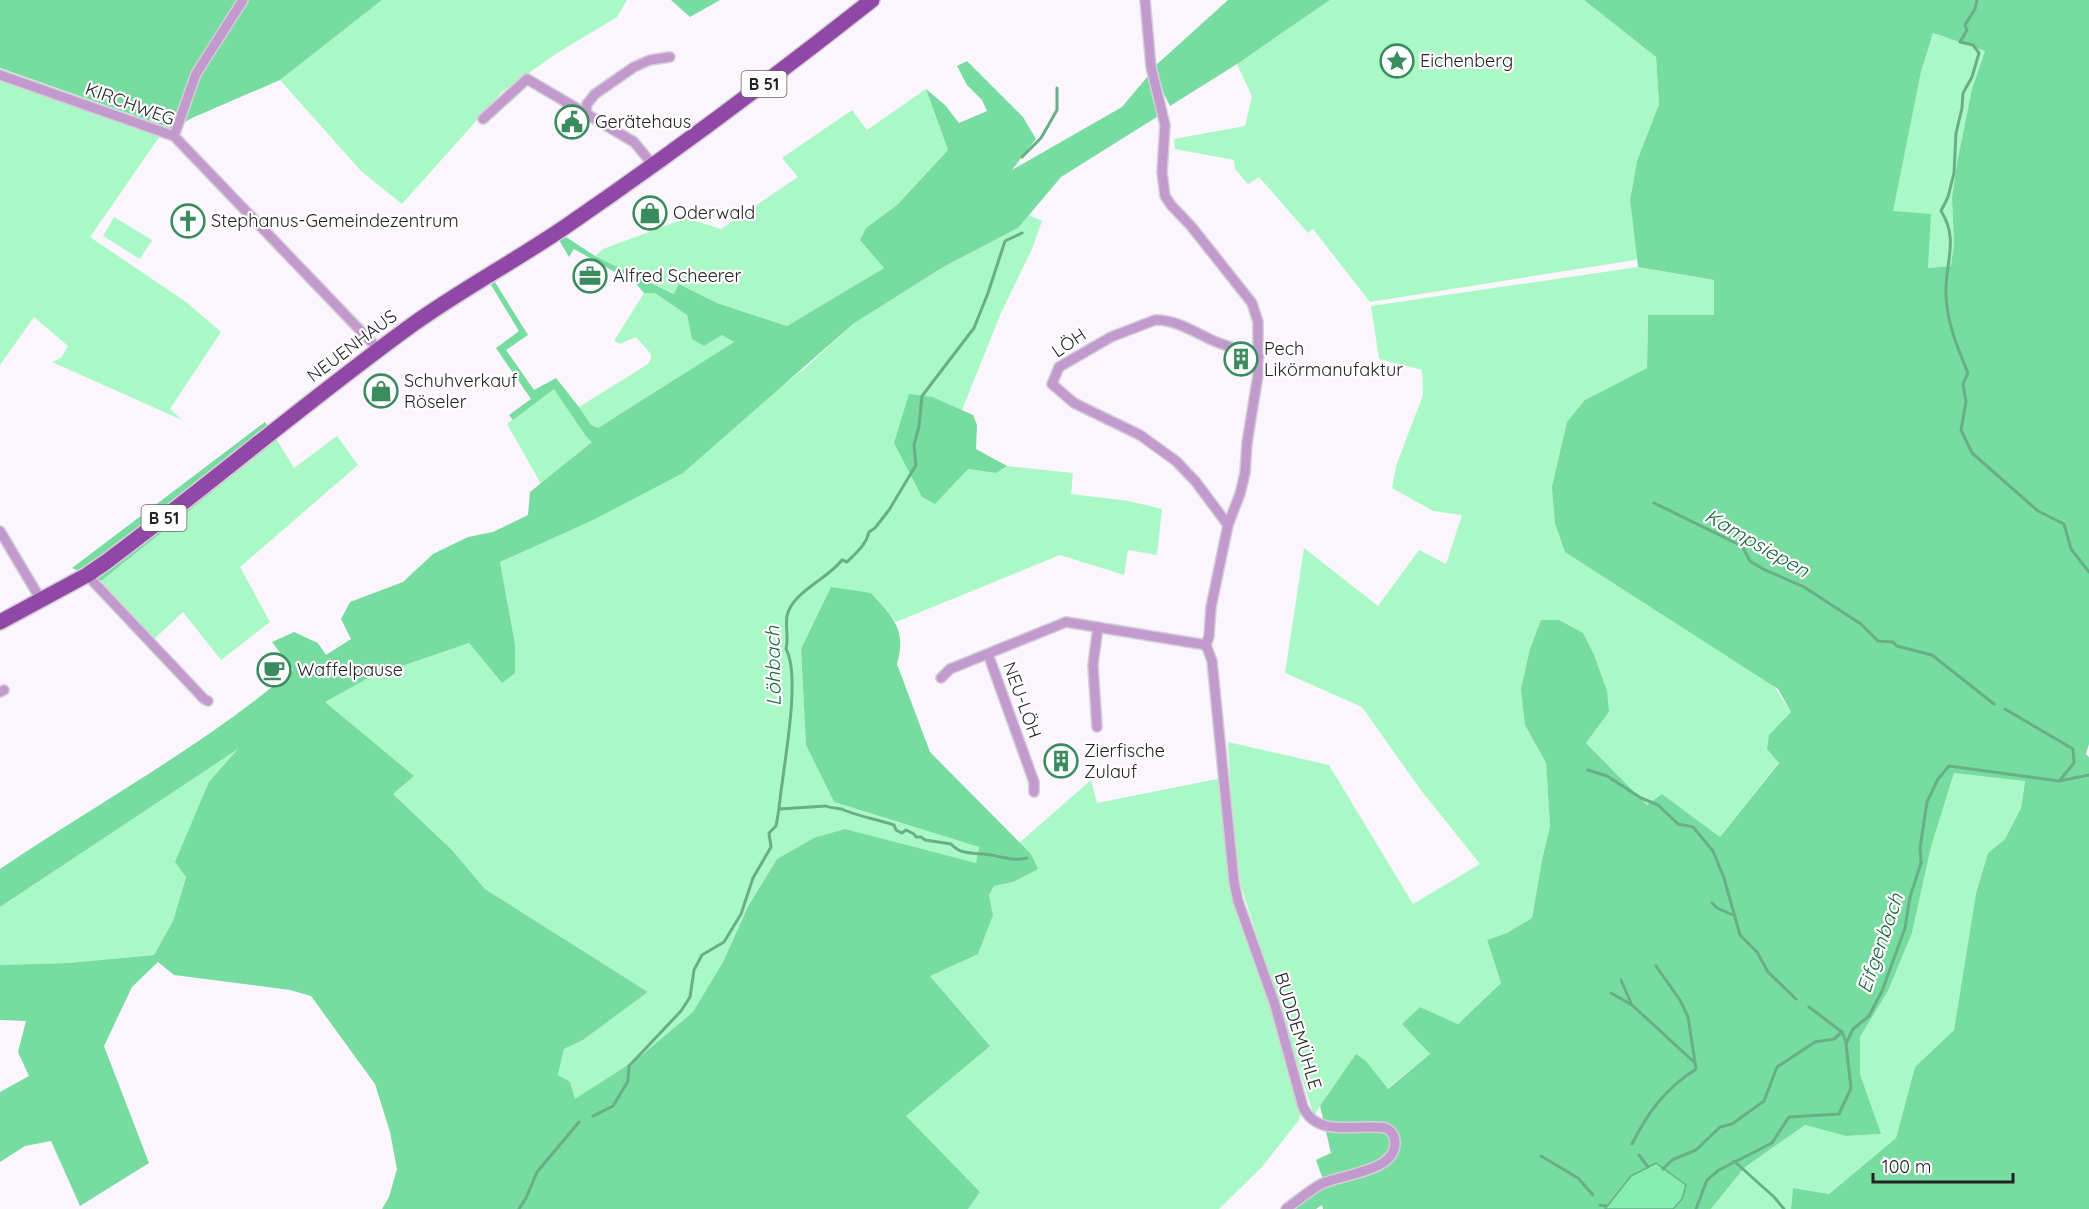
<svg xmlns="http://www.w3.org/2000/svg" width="2089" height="1209" font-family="Quicksand,sans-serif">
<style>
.green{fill:#abf8c7}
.forest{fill:#77dca0;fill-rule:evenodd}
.water{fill:#87ecaf;stroke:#69af86;stroke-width:1.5}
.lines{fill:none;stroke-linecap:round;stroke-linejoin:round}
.stream{stroke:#69af86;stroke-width:3}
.minor-casing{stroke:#d4cfd6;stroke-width:12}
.primary-casing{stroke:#d4cfd6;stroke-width:18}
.minor{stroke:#c29ace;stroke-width:9}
.primary{stroke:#9047a6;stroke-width:15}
.labels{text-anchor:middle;stroke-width:4.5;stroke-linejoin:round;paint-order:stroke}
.shield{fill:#fff;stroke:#666466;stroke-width:1.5}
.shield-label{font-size:16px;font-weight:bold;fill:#242225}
.poi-label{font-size:18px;fill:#242225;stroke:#fff;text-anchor:start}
.street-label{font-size:18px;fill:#242225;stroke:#fff}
.water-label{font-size:20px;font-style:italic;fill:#1c653f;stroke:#fff}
</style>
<rect width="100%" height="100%" fill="#fbf5fd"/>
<!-- green -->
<g class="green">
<polygon points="382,0 627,0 617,17 554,55 502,92 402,204 361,171 280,80"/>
<polygon points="1330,0 1584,0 1656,57 1659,104 1637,161 1630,200 1637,258 1635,260 1370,302 1313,229 1308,233 1259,177 1248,184 1235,169 1234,160 1175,149 1174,139 1245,126 1252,96 1237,64"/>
<polygon points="1933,33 1985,51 1972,90 1957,163 1952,197 1954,244 1952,266 1927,268 1892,212 1921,72"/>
<polygon points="0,81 160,136 90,237 186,302 221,332 170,409 182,420 52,362 61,358 68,346 34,317 0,365"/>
<polygon points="926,89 948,150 897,205 866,228 861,240 884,268 787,326 717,303 679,284 675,294 595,256 603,249 686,218 721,229 798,177 782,158 852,110 867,130"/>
<polygon points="1029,215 1042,221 1032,249 1001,313 962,410 933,397 968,469 996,473 1007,466 1073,473 1071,494 1129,501 1162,509 1157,555 1128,550 1124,575 1060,555 896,622 871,593 801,649 806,745 834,802 979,847 976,864 845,829 777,859 748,905 723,962 694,1012 637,1059 575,1100 558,1075 564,1049 583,1040 648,992 485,889 453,851 393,794 413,776 324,702 370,677 469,643 502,683 515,644 500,562 591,521 763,401 805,368 853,324 945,266 1018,228"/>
<polygon points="114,217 152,240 140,259 103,236"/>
<polygon points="1638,267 1714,280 1714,316 1648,315 1647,368 1585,400 1791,712 1779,762 1720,837 1662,794 1647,805 1586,743 1609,712 1525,725 1546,763 1550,826 1542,860 1532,918 1507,933 1487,940 1501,983 1458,1024 1420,1007 1403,1024 1430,1054 1387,1089 1366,1061 1320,1106 1314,1116 1241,886 1233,835 1228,742 1329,765 1413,904 1480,864 1420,789 1362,707 1285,673 1304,548 1378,606 1419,550 1446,564 1462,515 1433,511 1392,488 1396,466 1423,395 1422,370 1379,359 1371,306"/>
<polygon points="644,293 655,293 687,315 692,338 704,345 722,335 734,342 598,428 591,426 579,407 648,364 651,359 651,354 636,337 620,344 614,341"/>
<polygon points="554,388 585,435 593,441 541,484 507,424"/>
<polygon points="337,436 358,465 240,567 270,622 221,660 183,612 153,640 101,581 277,440 294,468"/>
<polygon points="241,747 186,877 173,921 154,955 68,963 0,965 0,907"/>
<polygon points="1954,773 2025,780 2021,808 2005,839 1988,853 1976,893 1954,1030 1915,1067 1896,1138 1829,1194 1793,1188 1791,1209 1711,1209 1744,1168 1805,1125 1846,1136 1880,1134 1860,1074 1860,1037 1888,991 1912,933 1931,847"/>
<polygon points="1217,779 1221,780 1233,900 1270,1000 1301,1112 1299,1120 1262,1167 1219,1209 968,1209 980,1192 898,1114 990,1046 930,976 993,915 989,895 994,886 1013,882 1031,854 1019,843 1091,780 1097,803"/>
</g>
<!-- forest -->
<g class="forest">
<polygon points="0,0 382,0 280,80 192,118 173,129 0,68"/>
<polygon points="671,0 720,0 690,17"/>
<polygon points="1228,0 1330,0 1237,64 1170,106 1164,94 1155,66"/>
<path d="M 1584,0 L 2089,0 L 2089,744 L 2086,754 L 2089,757 L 2089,1209 L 1791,1209 L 1793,1188 L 1829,1194 L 1896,1138 L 1915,1067 L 1954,1030 L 1976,893 L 1988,853 L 2005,839 L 2021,808 L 2025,781 L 1954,773 L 1931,847 L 1912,933 L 1888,991 L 1860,1037 L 1860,1074 L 1881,1134 L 1846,1136 L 1805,1125 L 1744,1168 L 1711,1209 L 1673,1209 L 1682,1199 L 1663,1169 L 1656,1163 L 1631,1176 L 1605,1209 L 1323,1209 L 1322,1205 L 1316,1209 L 1292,1209 L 1325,1185 L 1316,1160 L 1331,1153 L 1320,1106 L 1356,1054 L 1366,1061 L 1388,1089 L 1430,1054 L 1402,1024 L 1420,1007 L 1458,1024 L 1501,983 L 1487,940 L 1507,933 L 1532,918 L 1542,860 L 1550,826 L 1546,763 L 1525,725 L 1521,689 L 1530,649 L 1541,620 L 1559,620 L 1583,633 L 1594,655 L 1607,691 L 1609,712 L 1586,743 L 1647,805 L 1662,794 L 1720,837 L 1779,763 L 1767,749 L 1769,735 L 1791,712 L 1778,689 L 1565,552 L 1555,523 L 1552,487 L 1567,422 L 1585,400 L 1647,368 L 1648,315 L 1714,315 L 1714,280 L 1638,267 L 1630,200 L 1637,161 L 1659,104 L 1656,57 ZM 1933,33 L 1985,51 L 1972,89 L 1957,163 L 1952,197 L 1954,244 L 1951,266 L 1928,268 L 1931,214 L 1893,211 L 1921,72 Z"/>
<path d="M 967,61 L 1023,117 L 1036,139 L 1012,170 L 1122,107 L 1148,76 L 1152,95 L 1160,115 L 1061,177 L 1018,228 L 945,266 L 853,324 L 683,473 L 591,521 L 500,562 L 515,644 L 515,673 L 502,683 L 469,643 L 370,677 L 325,702 L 414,776 L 393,794 L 453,851 L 485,889 L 648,992 L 583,1040 L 564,1049 L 558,1075 L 570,1082 L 575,1099 L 637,1059 L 693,1012 L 723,962 L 748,906 L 777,859 L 814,838 L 845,829 L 976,863 L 979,847 L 834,802 L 806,745 L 801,649 L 831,587 L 871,593 C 893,618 907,629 897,664 L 930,752 L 1031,854 L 1038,869 L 1013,882 L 994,886 L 989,895 L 993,915 L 978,954 L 930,976 L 990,1046 L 906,1116 L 980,1192 L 968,1209 L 382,1209 L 389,1197 L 397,1169 L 390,1132 L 375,1084 L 311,996 L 290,990 L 174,975 L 158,962 L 132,987 L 104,1046 L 149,1163 L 80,1206 L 51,1141 L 25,1146 L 0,1162 L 0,1092 L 29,1076 L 18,1052 L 26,1021 L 0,1020 L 0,965 L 68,963 L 154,955 L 173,921 L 186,877 L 175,862 L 209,782 L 238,749 L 0,907 L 0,869 C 98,803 203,746 293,670 L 272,642 L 294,632 L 318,643 L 326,655 L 351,639 L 341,619 L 350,602 L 403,582 L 433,554 L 468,537 L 493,532 L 528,515 L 530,492 L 592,442 L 585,435 L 554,389 L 513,420 L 509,415 L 531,399 L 496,348 L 519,331 L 491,285 L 495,282 L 528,335 L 506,350 L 534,390 L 556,378 L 579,407 L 591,425 L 598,428 L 734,342 L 722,335 L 704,346 L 692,339 L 687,315 L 655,293 L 644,293 L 628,275 L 620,275 L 574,249 L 569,257 L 559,240 L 566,237 L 595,256 L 674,294 L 679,284 L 717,303 L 787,326 L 884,268 L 860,240 L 866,228 L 897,205 L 948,150 L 926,89 L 945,105 L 959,123 L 987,111 L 982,100 L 967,85 L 957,66 Z"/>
<polygon points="909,394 933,397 973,415 977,425 976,449 1007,466 996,473 968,469 935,504 922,497 894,443"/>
<polygon points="265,422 277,440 101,581 72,568"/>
</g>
<!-- water -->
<polygon class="water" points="1656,1163 1686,1185 1682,1199 1673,1209 1605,1209 1631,1176"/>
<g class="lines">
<!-- stream -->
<g class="stream">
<path d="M 1977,0 L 1975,9 L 1965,25 L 1967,30 L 1960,42 L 1973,45 L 1979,53 L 1972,77 L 1963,93 L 1962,108 L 1956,133 L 1954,173 L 1948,197 L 1941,211 C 1960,240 1944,265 1946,297 C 1948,326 1957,346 1968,373 L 1963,384 L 1966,402 L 1961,430 L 1972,453 L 2038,511 L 2064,524 L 2071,549 L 2089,572"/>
<polyline points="1022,157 1041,138 1057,110 1057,88"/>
<polyline points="1654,503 1742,546 1750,561 1763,569 1804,587 1861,624 1878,641 1893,642 1897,646 1932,655 1994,704"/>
<polyline points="2005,709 2073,749 2074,763 2060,780"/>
<polyline points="1588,770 1607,776 1641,798 1658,805 1678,824 1693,827 1713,851 1724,878 1740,935 1757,952 1768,972 1796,999"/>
<path d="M 779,809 L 826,806 C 832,809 838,807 844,810 C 860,817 877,819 894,825 L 896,830 L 902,833 L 906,830 L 914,834 L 916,837 L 921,837 L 925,840 L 951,844 C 960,854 971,853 983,854 C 998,855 1011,862 1027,858"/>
<polyline points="1712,903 1717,908 1733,915"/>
<polyline points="1621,980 1631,1003"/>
<polyline points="1611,993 1632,1005 1695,1063"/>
<polyline points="1809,1007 1842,1032 1846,1042"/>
<path d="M 593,1116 L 613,1106 L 628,1081 L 629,1066 L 681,1011 L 690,997 L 694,970 L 702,955 L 724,942 L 741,914 L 753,878 L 771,847 L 769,833 L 776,826 L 779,809 C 782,772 802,678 786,649 C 789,637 785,627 787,616 C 792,592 828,579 842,560 L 847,562 C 856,553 866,545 869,532 L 875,528 L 889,510 L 916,465 L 914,445 L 919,426 L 922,396 L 974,328 L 988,293 L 1005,241 L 1022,233"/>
<path d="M 1632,1144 C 1648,1112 1665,1089 1696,1069 L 1688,1017 L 1680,1000 L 1656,966"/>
<polyline points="1639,1155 1648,1167"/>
<polyline points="1541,1156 1578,1178 1593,1195"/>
<polyline points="1734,1161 1774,1197 1784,1209"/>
<polyline points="1663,1169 1672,1160 1696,1150 1720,1127 1732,1124 1764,1101 1777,1067 1815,1042 1834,1039 1842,1032"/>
<polyline points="1600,1205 1606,1206"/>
<polyline points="519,1209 526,1198 537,1172 579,1122"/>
<polyline points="1696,1209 1707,1180 1719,1170 1772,1143 1789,1117 1839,1114 1851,1088 1846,1044 1853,1029 1869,1016 1882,991 1905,928 1910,897 1921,863 1920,848 1927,802 1938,779 1949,766 2059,781 2089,775"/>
</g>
<!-- minor casing -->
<g class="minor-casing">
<g id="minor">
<path d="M 1145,0 L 1151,67 L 1165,125 L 1162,172 L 1165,196 L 1171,205 L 1191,226 L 1252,303 L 1258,322 L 1258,375 L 1247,443 L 1245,473 L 1240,494 L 1228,525 L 1211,607 L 1209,636 L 1206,645 L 1212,661 L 1234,882 L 1238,901 L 1275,1005 L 1303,1107 C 1318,1139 1358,1123 1386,1128 C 1392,1131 1395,1136 1395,1143 C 1395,1172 1342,1174 1321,1184 C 1309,1191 1297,1201 1286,1209"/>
<polyline points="0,75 174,136 379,350"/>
<polyline points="586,112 587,104 595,94 634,67 650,60 670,57"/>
<polyline points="483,119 527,79 634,142 653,165"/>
<polyline points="174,136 196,74 243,0"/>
<path d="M 1228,525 L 1196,482 L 1176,461 L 1140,435 L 1074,403 L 1052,384 L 1059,367 L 1111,337 L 1155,320 C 1175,319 1196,333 1214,341 C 1228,347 1244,351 1259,356"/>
<polyline points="0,531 41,600"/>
<polyline points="87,575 204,699 208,701"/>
<polyline points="988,654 1034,782 1034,792"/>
<polyline points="941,678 950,669 1066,622 1206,645"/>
<polyline points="0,692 4,690"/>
<polyline points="1097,727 1093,665 1098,627"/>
</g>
</g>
<!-- primary casing -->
<g class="primary-casing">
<path id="primary" d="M 0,622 L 87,575 L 106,562 C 209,485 307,401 412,325 C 461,290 515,261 565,227 C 670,155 772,79 872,0"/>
</g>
<!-- minor -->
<use href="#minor" class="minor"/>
<!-- primary -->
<use href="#primary" class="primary"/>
</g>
<!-- icons -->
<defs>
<g id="sight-ring" transform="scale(1.725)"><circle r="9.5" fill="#fff" stroke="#3a8c5e" stroke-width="1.5"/><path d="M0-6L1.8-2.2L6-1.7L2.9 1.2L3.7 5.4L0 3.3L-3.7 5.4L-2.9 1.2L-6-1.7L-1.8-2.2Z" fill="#3a8c5e"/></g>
<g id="civic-ring" transform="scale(1.725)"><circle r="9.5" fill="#fff" stroke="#3a8c5e" stroke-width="1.5"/><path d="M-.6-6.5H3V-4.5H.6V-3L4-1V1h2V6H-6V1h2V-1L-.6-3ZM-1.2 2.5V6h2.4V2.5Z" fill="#3a8c5e"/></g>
<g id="shop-ring" transform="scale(1.725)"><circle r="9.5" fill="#fff" stroke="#3a8c5e" stroke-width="1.5"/><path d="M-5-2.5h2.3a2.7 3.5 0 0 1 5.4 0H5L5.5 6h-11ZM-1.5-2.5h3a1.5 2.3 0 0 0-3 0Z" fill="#3a8c5e"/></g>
<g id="church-ring" transform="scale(1.725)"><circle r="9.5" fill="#fff" stroke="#3a8c5e" stroke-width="1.5"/><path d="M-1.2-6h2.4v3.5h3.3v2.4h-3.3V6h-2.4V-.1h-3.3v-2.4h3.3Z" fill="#3a8c5e"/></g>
<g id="office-ring" transform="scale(1.725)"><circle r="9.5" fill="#fff" stroke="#3a8c5e" stroke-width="1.5"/><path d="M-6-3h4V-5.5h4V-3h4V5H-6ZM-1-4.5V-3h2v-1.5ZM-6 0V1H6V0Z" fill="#3a8c5e"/></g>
<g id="building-ring" transform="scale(1.725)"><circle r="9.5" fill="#fff" stroke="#3a8c5e" stroke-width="1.5"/><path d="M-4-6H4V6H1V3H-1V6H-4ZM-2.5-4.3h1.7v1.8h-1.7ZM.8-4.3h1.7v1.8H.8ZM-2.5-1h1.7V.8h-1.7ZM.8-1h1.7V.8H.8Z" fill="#3a8c5e"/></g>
<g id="cafe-ring" transform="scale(1.725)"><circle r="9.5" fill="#fff" stroke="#3a8c5e" stroke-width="1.5"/><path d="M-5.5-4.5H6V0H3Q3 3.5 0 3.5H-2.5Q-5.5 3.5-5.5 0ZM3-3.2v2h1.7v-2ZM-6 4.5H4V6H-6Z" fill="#3a8c5e"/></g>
</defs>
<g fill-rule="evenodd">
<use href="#sight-ring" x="1397" y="61"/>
<use href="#civic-ring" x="572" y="122"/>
<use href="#shop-ring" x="650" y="213"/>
<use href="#church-ring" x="188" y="221"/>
<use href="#office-ring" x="590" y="276"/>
<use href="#building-ring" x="1241" y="359"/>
<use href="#shop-ring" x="381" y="391"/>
<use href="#cafe-ring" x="274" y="670"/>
<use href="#building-ring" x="1061" y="761"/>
</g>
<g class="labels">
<!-- shield labels -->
<g class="shield">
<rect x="741.5" y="71" width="45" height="26" rx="4.5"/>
<rect x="141.5" y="505" width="45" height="26" rx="4.5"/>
</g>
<g class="shield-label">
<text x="764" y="90">B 51</text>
<text x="164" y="524">B 51</text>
</g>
<!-- poi labels -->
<g class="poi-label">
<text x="1420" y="67">Eichenberg</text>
<text x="595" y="128">Gerätehaus</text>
<text x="673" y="219">Oderwald</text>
<text x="211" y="227">Stephanus-Gemeindezentrum</text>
<text x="613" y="282">Alfred Scheerer</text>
<text x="1264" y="355">Pech<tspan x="1264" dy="21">Likörmanufaktur</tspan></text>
<text x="404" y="387">Schuhverkauf<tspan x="404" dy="21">Röseler</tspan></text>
<text x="297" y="676">Waffelpause</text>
<text x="1084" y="757">Zierfische<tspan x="1084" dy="21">Zulauf</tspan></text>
</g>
<!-- street labels -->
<g class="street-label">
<text transform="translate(130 104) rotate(20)" y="6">KIRCHWEG</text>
<text transform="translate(1069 343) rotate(-34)" y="6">LÖH</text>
<text transform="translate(352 346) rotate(-37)" y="6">NEUENHAUS</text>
<text transform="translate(1022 700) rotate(70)" y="6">NEU-LÖH</text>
<text transform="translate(1298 1031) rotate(73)" y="6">BUDDEMÜHLE</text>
</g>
<!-- water labels -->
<g class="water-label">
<text transform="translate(1757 543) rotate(30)" y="7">Kampsiepen</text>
<text transform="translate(773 666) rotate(-91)" y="7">Löhbach</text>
<text transform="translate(1880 943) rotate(-71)" y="7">Eifgenbach</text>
</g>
</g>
<!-- scale -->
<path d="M1873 1173v9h140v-9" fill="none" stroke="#242225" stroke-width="3"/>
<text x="1882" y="1173" font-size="18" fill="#242225" stroke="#ffffff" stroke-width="4.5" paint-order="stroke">100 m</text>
</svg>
